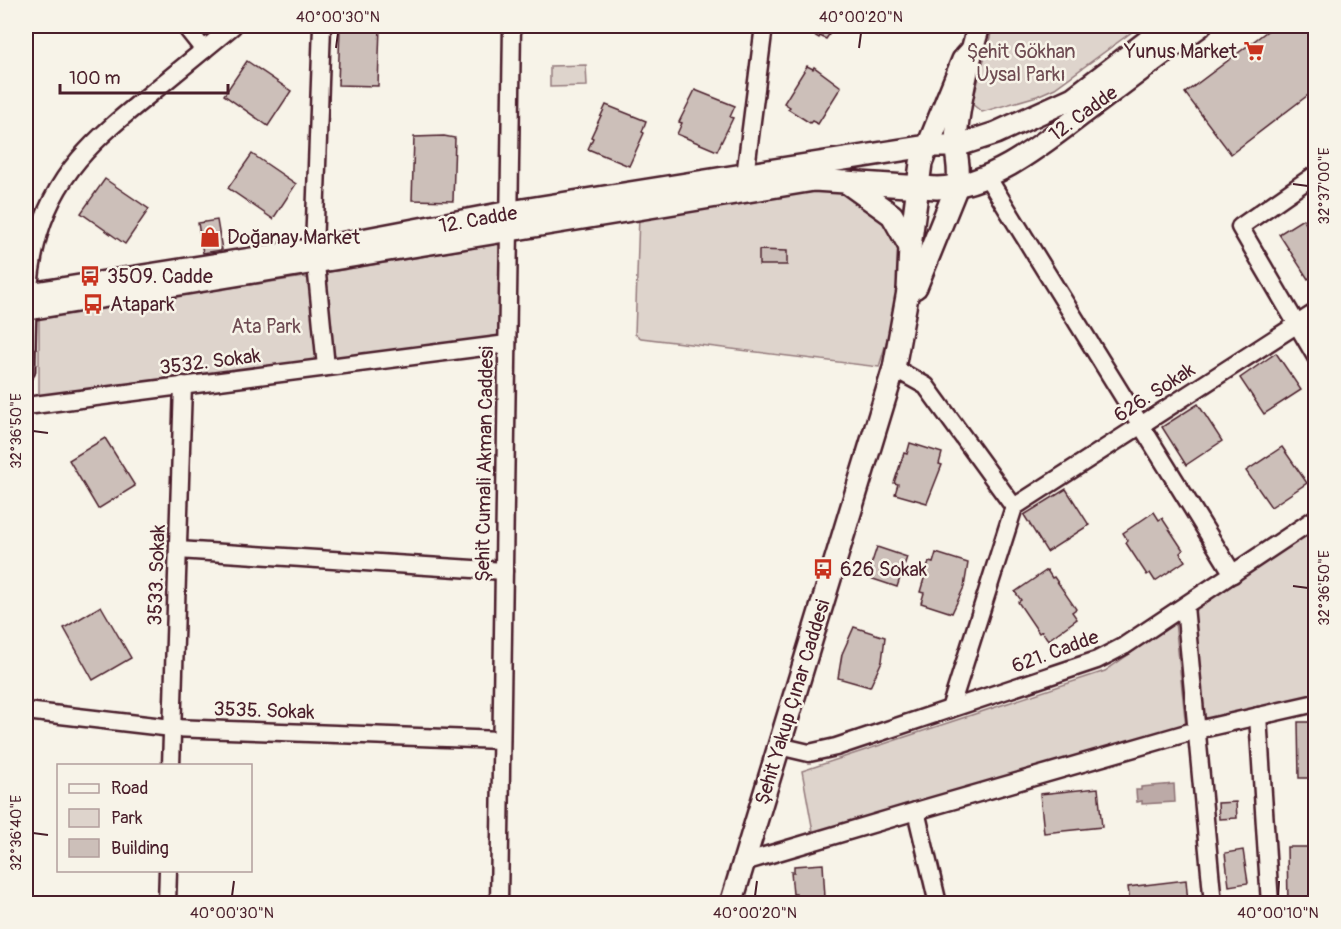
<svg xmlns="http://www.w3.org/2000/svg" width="1341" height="929" font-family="Pangolin,sans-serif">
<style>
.green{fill:#ded4cc;stroke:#947a7c;stroke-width:1.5}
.water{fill:#bcaaa7;stroke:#8e7275;stroke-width:1.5}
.building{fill:#ccbfb9;stroke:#4a1f2b;stroke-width:1.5}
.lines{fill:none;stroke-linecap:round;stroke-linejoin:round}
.minor-casing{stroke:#4a1f2b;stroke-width:21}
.major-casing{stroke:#4a1f2b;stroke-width:26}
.minor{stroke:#f7f3e8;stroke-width:16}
.major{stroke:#f7f3e8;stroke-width:21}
.ticks{fill:none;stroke:#4a1f2b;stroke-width:2}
.labels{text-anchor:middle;stroke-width:5;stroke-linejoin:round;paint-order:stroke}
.park-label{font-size:20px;fill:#6f4c53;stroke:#f7f3e8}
.poi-label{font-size:20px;fill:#4a1f2b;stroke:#f7f3e8;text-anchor:start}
.street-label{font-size:20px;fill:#4a1f2b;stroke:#f7f3e8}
.neatline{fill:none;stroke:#4a1f2b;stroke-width:2}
.ticks-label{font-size:15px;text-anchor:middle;fill:#4a1f2b}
</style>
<rect width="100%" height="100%" fill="#f7f3e8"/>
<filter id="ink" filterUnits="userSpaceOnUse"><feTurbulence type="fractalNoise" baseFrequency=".0167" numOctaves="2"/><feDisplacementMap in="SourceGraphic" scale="12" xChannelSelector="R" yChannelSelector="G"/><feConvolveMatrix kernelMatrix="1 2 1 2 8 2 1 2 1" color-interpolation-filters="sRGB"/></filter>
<g filter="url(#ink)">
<!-- green -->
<g class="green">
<polygon points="993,26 1140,26 1055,88 1037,96 982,112 972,104"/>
<polygon points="586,65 587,86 550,87 550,66"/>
<polygon points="809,189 838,191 883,213 902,245 899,299 879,367 641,338 635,334 639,216"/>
<polygon points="498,244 503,250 500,339 331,361 324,273"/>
<polygon points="304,277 313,281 321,359 317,364 39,398 39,316"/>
<polygon points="1315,528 1315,696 1199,721 1189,611"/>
<polygon points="1175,622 1186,728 814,837 802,771 1105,671"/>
</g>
<!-- water -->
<polygon class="water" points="1174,784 1175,802 1142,804 1142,801 1137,802 1136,790 1141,790 1141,787"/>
<!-- building -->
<g class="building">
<polygon points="340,26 380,26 378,86 338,85"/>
<polygon points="799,26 835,26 826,39 820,36 819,38"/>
<polygon points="1274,26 1316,26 1316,89 1231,154 1185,93"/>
<polygon points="247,61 291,91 268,126 224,95"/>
<polygon points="807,66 813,69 814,67 841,87 818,124 812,121 810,123 788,109 790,107 784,103"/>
<polygon points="695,90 735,106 730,117 733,118 717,151 677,134 682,123 679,122"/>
<polygon points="606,105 646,121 642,132 644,133 629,166 588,149 593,138 591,137"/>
<polygon points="444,136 455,138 453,201 412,200 414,137"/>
<polygon points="252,154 296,184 273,219 228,188"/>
<polygon points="105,179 149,209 125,244 81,213"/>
<polygon points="1303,219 1316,239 1316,274 1308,279 1279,234"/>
<polygon points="217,220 222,250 203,253 198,223"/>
<polygon points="759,250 787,251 787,265 759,265"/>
<polygon points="1276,353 1301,390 1264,414 1240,378"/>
<polygon points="1198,404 1222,441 1186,465 1162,427"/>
<polygon points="105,438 135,486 98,509 69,460"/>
<polygon points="910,443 942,453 939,464 942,465 927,503 895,494 898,484 894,483 904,453 907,454"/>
<polygon points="1282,447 1307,483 1271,507 1246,471"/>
<polygon points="1066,489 1089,525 1047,552 1024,515"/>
<polygon points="1154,512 1159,520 1162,518 1183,550 1180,553 1185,561 1155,581 1150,573 1147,575 1126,543 1128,541 1123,533"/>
<polygon points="877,547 907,557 897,587 867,577"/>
<polygon points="936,553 968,563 964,587 952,613 921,603 924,593 920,592 929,562 933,563"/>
<polygon points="1047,570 1052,578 1054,577 1076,609 1072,612 1077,619 1048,640 1042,631 1039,633 1018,602 1021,600 1015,592"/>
<polygon points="101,606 131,658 93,680 64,628"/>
<polygon points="854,627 885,637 882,661 870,687 838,678 842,654"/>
<polygon points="1298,722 1316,722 1316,778 1299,778"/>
<polygon points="1098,788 1102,827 1044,833 1040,794"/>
<polygon points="1236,802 1237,818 1219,819 1218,803"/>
<polygon points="1287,847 1316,847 1316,903 1288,903"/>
<polygon points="1243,850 1248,883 1229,886 1225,853"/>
<polygon points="823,864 825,898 796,900 796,894 793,894 791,872 794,872 794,866"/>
<polygon points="1186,880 1188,903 1130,903 1128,887"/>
</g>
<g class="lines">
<!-- minor casing -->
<g class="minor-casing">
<g id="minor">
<polyline points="185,26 204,50"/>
<polyline points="1316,174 1240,227 1316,357"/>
<polyline points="986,175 1233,574"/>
<polyline points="745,176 764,26"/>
<polyline points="314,249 322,26"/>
<polyline points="316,264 326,367"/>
<polyline points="894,368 926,386 1014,507 950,709"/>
<path d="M 26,371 C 27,329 26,285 36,244 C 53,174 95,139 149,95 C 177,72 205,49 233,26"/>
<polyline points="26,406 507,344"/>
<polyline points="1014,507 1316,312"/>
<polyline points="178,550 504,571"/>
<polyline points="1185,606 1213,904"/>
<polyline points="26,711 172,728 501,740"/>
<polyline points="1258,716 1270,904"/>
<polyline points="779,746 809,753 836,747 1097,660 1124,646 1316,518"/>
<polyline points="171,766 183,385"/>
<polyline points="916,811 1197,730 1316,703"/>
<polyline points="744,862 916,811 938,904"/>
<polyline points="167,904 168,870"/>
<polyline points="499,904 512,26"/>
</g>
</g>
<!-- major casing -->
<g class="major-casing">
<g id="major">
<polyline points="846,182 892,215 910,247"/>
<path d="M 908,291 L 916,287 L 957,186 C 961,170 956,160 956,145 C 956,115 970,54 979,26"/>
<polyline points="29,294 314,249 510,212 927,146 956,146 996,133 1073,98 1167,26"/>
<path d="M 28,309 L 814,180 L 937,188 C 998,186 1054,134 1101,100 C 1134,75 1167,50 1200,26"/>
<polyline points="731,904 894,368 908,291 910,247 921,163 963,60 971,51"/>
</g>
</g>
<!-- minor -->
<use href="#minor" class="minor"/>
<!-- major -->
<use href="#major" class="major"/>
</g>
</g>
<!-- ticks -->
<path class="ticks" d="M 336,48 L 338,33M 859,48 L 861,33M 1293,184 L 1308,186M 33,431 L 48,433M 1293,586 L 1308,588M 33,833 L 48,835M 232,896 L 234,881M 755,896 L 757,881M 1278,896 L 1279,881"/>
<!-- icons -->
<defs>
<g id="supermarket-bare" transform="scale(1.62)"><path d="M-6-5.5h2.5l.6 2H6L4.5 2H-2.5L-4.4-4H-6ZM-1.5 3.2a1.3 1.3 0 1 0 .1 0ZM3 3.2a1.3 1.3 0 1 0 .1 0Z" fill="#c8321e" stroke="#f7f3e8" stroke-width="2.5" paint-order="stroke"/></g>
<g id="shop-bare" transform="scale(1.62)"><path d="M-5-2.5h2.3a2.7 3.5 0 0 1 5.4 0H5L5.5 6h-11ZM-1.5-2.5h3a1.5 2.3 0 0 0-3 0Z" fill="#c8321e" stroke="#f7f3e8" stroke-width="2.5" paint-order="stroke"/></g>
<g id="bus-bare" transform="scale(1.62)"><path d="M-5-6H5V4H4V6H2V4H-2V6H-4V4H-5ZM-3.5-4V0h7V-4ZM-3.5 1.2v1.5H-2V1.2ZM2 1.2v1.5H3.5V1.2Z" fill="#c8321e" stroke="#f7f3e8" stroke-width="2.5" paint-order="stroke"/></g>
</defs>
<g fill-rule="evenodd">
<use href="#supermarket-bare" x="1254" y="51"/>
<use href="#shop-bare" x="210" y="237"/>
<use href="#bus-bare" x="90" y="276"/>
<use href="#bus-bare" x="93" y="304"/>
<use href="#bus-bare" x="823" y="569"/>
</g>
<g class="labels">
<!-- park labels -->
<g class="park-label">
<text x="1021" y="58">Şehit Gökhan<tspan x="1021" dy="23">Uysal Parkı</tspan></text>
<text x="266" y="333">Ata Park</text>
</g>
<!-- poi labels -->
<g class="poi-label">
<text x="1237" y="58" text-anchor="end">Yunus Market</text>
<text x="227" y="244">Doğanay Market</text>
<text x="107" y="283">3509. Cadde</text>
<text x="110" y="311">Atapark</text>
<text x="840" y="576">626 Sokak</text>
</g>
<!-- street labels -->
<g class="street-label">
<text transform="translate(1083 113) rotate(-36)" y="7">12. Cadde</text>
<text transform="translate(478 219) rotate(-10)" y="7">12. Cadde</text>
<text transform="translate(210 361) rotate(-7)" y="7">3532. Sokak</text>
<text transform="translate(1154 392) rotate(-33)" y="7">626. Sokak</text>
<text transform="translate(484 464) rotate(-89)" y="7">Şehit Cumali Akman Caddesi</text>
<text transform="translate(156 575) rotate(-88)" y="7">3533. Sokak</text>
<text transform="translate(1055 651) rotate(-20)" y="7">621. Cadde</text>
<text transform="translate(792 702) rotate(-73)" y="7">Şehit Yakup Çınar Caddesi</text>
<text transform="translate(264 710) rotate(2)" y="7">3535. Sokak</text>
</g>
</g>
<!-- margin -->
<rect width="1341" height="929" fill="none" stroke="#f7f3e8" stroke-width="66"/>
<!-- legend -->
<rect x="57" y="764" width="195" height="108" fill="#f7f3e8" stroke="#b29e9c" stroke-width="1.5"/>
<rect x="69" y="784" width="30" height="9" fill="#f7f3e8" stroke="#b29e9c" stroke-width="1.5"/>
<text x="111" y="794" font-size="18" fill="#4a1f2b">Road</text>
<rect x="69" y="809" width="30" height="18" fill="#ded4cc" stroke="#b29e9c" stroke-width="1.5"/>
<text x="111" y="824" font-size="18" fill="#4a1f2b">Park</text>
<rect x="69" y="839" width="30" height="18" fill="#ccbfb9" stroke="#b29e9c" stroke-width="1.5"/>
<text x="111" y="854" font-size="18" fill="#4a1f2b">Building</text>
<!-- scale -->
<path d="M60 84v9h168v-9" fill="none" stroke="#4a1f2b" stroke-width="3"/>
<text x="69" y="84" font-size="18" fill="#4a1f2b" stroke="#f7f3e8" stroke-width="4.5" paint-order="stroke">100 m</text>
<rect x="33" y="33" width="1275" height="863" class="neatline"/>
<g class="ticks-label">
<text x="338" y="22">40°00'30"N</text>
<text x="861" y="22">40°00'20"N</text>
<text transform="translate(1324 186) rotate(-90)" y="5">32°37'00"E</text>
<text transform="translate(16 431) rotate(-90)" y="5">32°36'50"E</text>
<text transform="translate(1324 588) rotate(-90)" y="5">32°36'50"E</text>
<text transform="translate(16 833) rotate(-90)" y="5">32°36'40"E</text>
<text x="232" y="918">40°00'30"N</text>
<text x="755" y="918">40°00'20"N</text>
<text x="1278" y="918">40°00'10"N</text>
</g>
</svg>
